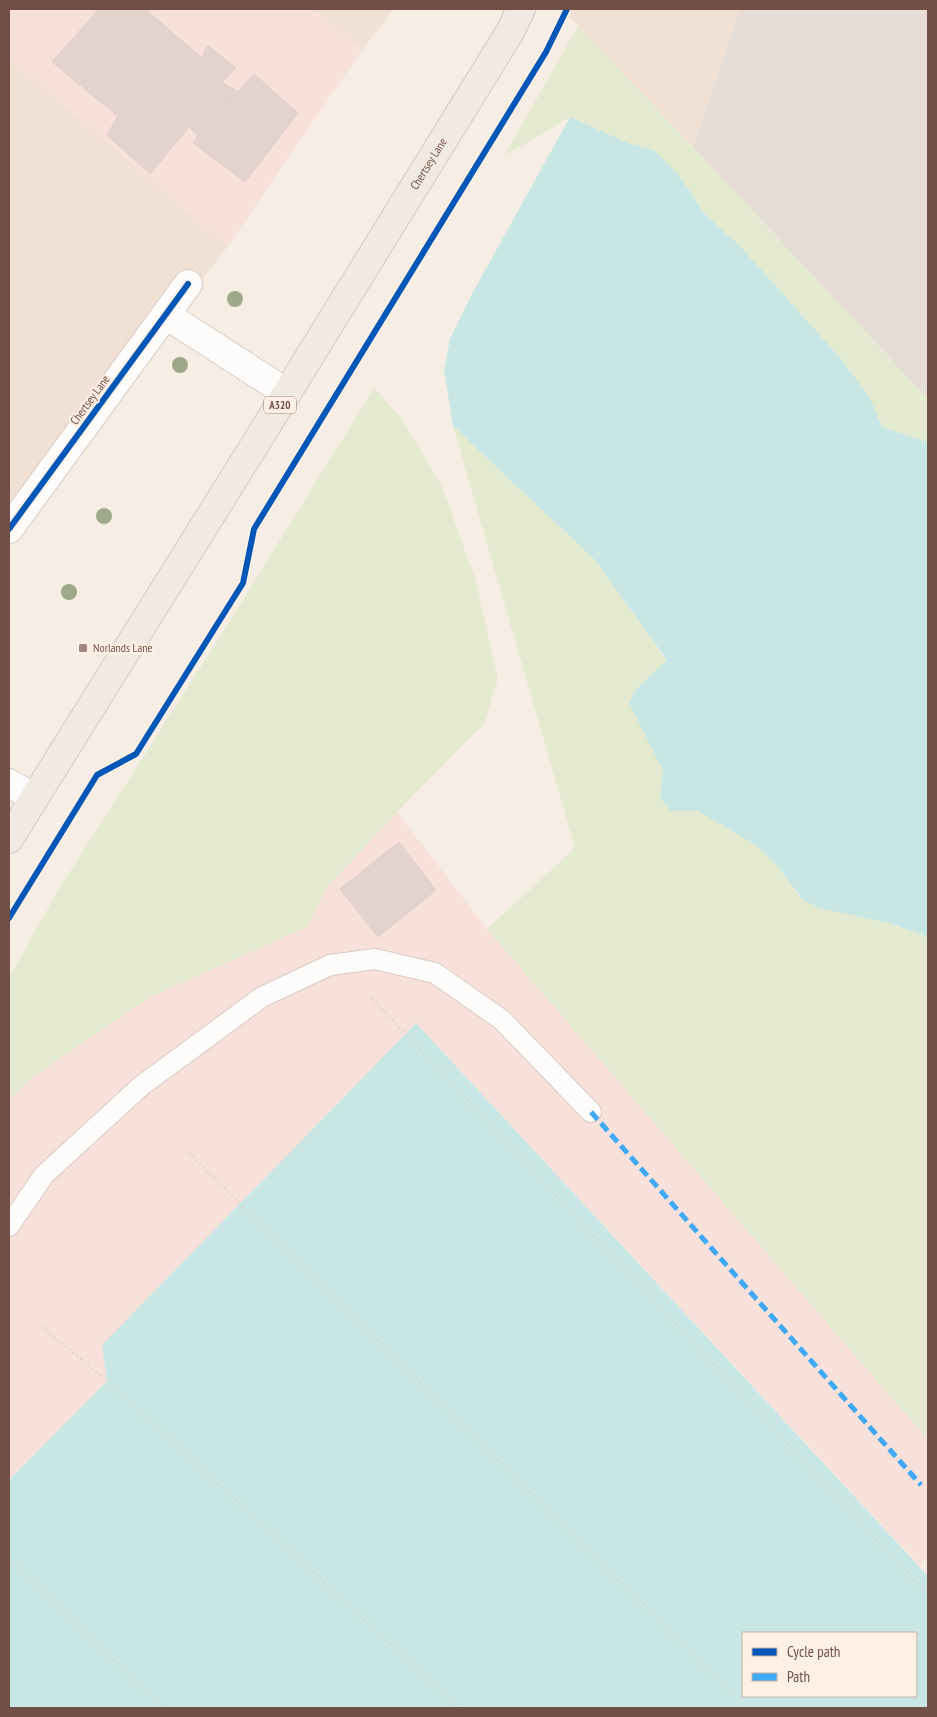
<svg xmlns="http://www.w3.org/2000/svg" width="937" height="1717" font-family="'PT Sans Narrow',sans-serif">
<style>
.residential{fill:#f1e1d5}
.commercial{fill:#f9e1db}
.industrial{fill:#e7ddd7}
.green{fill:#e4ead0}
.water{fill:#c8e7e4;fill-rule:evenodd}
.building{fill:#e2d4cd;stroke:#decfc8}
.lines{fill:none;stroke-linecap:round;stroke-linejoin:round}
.service-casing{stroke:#d7cac3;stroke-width:22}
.minor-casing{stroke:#d7cac3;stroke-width:30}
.primary-casing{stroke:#d4c8c3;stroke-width:30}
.path{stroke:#d9cecb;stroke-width:3;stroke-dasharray:1 4;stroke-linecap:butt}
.service{stroke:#fefcfb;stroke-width:20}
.minor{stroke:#fefcfb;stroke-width:28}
.primary{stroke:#f1eae2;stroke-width:28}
.quiet{stroke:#3fa9f5;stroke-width:5;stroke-dasharray:10 5;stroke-linecap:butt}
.cycleway-casing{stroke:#fff0e5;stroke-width:9}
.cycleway{stroke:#0057b8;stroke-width:6}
.tree{fill:#9ea989}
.poi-dot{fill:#a0867e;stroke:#fff0e5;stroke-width:2}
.labels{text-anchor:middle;stroke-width:4.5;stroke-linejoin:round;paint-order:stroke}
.shield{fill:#fff0e5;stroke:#9c7f76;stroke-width:1}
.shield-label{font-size:11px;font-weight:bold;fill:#714f47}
.street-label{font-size:12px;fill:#714f47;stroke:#fff0e5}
.poi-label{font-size:12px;fill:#714f47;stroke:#fff0e5;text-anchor:start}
</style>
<rect width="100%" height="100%" fill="#f6ede5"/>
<!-- residential -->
<g class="residential">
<polygon points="312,9 394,9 362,50"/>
<polygon points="561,9 740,9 693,147 578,26"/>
<polygon points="9,57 228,246 9,526"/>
</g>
<!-- commercial -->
<g class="commercial">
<polygon points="9,9 312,9 362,50 228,246 9,57"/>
<polygon points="397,812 487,929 928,1440 928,1557 919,1565 416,1023 181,1265 107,1381 9,1480 9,978 60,887"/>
</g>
<!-- industrial -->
<polygon class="industrial" points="740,9 928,9 928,399 693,147"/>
<!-- green -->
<g class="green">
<polygon points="578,26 693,147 928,399 928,445 925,441 882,427 871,400 842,360 741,247 705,214 682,179 654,150 628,143 570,117 504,156"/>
<polygon points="374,388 402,419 442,486 476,581 498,679 484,724 397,812 326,889 307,927 150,997 33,1077 9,1100 9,978 60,887 223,632"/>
<polygon points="453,426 594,559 667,661 634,692 629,703 663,771 660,798 671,810 698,811 756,845 779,868 801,899 819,908 889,923 928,937 928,1440 487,929 575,848"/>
</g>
<!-- water -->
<g class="water">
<polygon points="570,117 628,143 654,150 682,179 705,214 741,247 842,360 871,400 882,427 925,441 928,445 928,937 889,923 819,908 802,899 779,868 756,845 698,811 671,811 660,798 663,771 629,703 634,692 667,660 594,559 453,426 444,370 450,339 472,294"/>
<path d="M 416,1023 L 928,1576 L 928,1708 L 9,1708 L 9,1480 L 107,1381 L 102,1345 ZM 743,1633 L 916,1633 L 916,1696 L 743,1696 Z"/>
</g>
<!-- building -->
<g class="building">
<polygon points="99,9 145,9 202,58 207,45 236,68 222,82 238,92 198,135 189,127 150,174 107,135 118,116 52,62"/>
<polygon points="254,74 298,113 245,182 193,143 198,135"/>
<polygon points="399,842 436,890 378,937 340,889"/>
</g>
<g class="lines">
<!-- service casing -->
<g class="service-casing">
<polyline id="service" points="9,1226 44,1175 141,1086 262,997 330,965 375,959 435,973 502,1020 591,1112"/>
</g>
<!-- minor casing -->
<g class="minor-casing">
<g id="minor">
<polyline points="166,315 287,393"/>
<polyline points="9,529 188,284"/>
<polyline points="9,783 34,798"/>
</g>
</g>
<!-- primary casing -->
<g class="primary-casing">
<g id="primary">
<path id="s1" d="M 9,839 L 287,393 L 510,32 L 521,9"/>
</g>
</g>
<!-- path -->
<g class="path">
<polyline points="372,998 928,1595"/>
<polyline points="189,1153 734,1695"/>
<polyline points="42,1327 107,1381 459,1708"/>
<polyline points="9,1559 164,1708"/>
</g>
<!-- service -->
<use href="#service" class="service"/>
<!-- minor -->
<use href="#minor" class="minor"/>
<!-- primary -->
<use href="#primary" class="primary"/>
<!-- quiet -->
<polyline class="quiet" points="591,1112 921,1485"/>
<!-- cycleway casing -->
<g class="cycleway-casing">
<g id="cycleway">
<polyline points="9,529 188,284"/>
<polyline points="9,918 97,775 136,754 243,583 254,529 546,52 567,9"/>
</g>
</g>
<!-- cycleway -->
<use href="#cycleway" class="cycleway"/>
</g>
<!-- trees -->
<g class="tree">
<circle cx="235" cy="299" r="8"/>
<circle cx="180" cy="365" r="8"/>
<circle cx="104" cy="516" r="8"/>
<circle cx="69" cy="592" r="8"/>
</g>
<!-- markers -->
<rect class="poi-dot" x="78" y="643" width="10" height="10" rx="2.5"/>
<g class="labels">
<!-- shield labels -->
<rect class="shield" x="264" y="396.5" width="32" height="17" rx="4"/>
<g class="shield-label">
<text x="280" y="409">A320</text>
</g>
<!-- street labels -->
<g class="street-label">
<text dy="4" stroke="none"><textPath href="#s1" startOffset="795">Chertsey Lane</textPath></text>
<text transform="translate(90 400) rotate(-54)" y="4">Chertsey Lane</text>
</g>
<!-- poi labels -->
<g class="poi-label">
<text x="93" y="652">Norlands Lane</text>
</g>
</g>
<!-- border -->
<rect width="937" height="1717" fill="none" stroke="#714f47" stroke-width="20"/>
<!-- legend -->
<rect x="742" y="1632" width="175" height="65" fill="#fff0e5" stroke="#c6b0a6"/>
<rect x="752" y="1648" width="25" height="8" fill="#0057b8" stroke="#c6b0a6"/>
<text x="787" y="1657" font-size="15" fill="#714f47">Cycle path</text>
<rect x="752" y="1673" width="25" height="8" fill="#3fa9f5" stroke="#c6b0a6"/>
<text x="787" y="1682" font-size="15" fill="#714f47">Path</text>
</svg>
